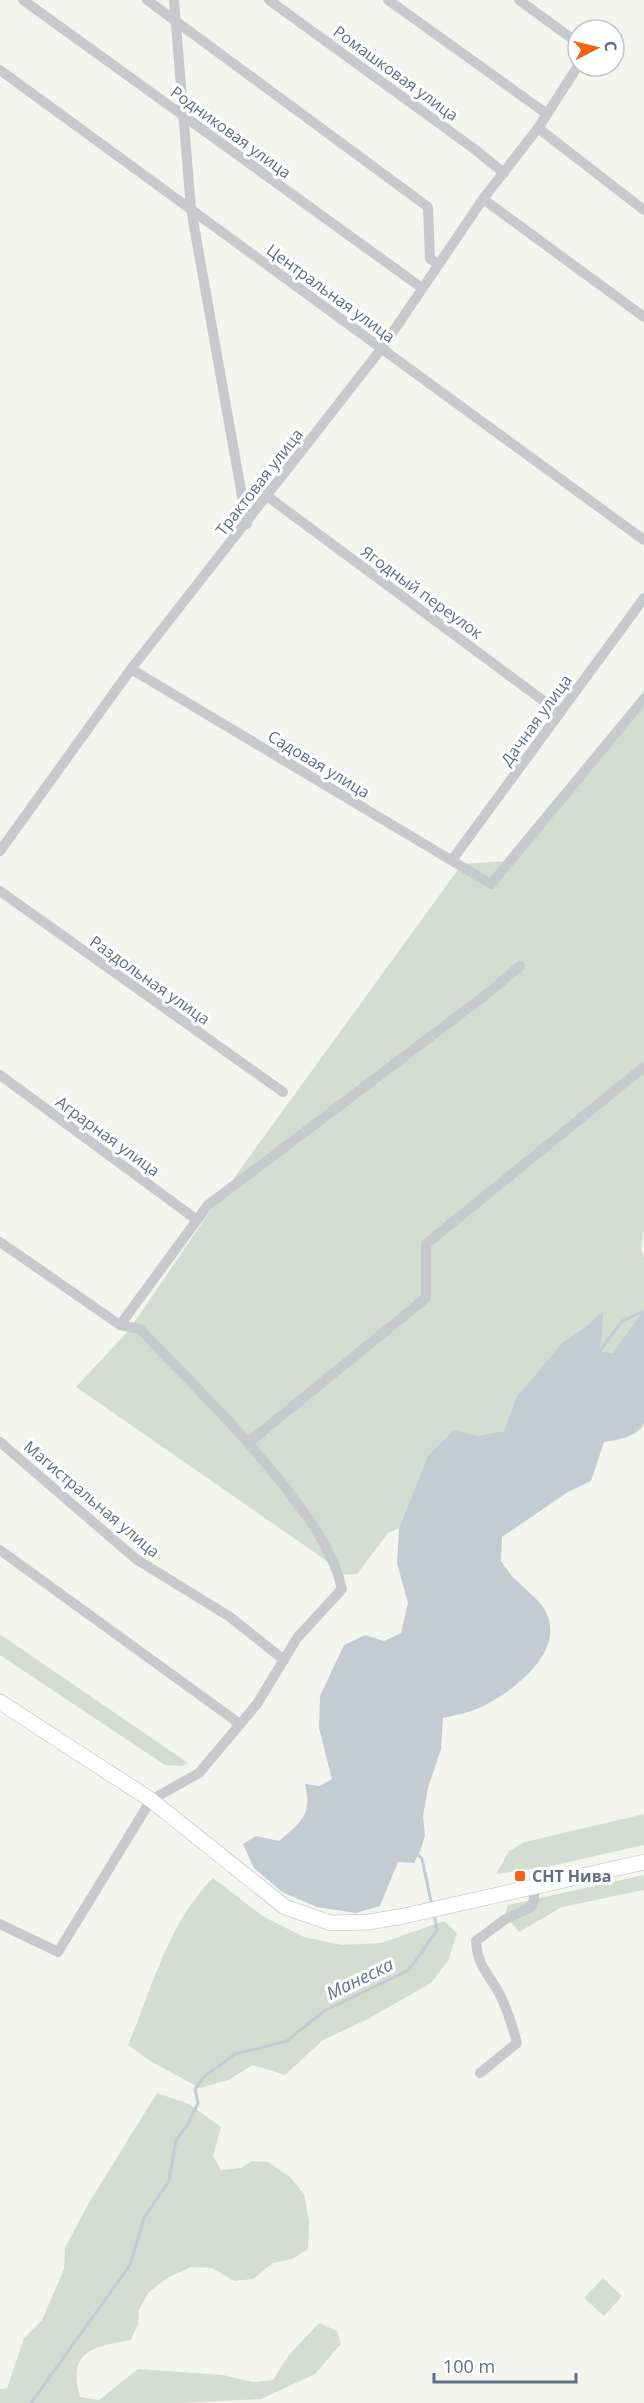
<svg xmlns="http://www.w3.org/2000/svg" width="644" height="2403" font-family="'Open Sans',sans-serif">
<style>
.green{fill:#d4ddd1}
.water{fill:#c3ccd2}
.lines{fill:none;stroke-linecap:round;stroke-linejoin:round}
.stream{stroke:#c3ccd2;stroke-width:3}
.secondary-casing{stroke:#b8bcc2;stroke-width:16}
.street{stroke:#c7c9cd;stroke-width:10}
.secondary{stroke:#fff;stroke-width:15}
.poi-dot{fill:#f56310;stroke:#fff;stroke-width:2}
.labels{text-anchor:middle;stroke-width:6;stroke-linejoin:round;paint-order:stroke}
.street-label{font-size:16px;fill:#617085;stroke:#fff}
.poi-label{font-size:16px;font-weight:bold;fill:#617085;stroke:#fff;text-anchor:start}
.water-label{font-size:18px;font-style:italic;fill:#61798a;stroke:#fff}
</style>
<rect width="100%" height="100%" fill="#f5f5f0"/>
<!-- green -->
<g class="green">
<polygon points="644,691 644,1229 641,1248 644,1258 644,1309 613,1353 598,1351 602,1335 602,1312 589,1324 562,1343 516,1399 504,1431 478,1437 454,1430 428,1455 399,1528 388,1533 357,1574 339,1575 324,1559 76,1387 129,1330 215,1204 462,864 509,861"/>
<polygon points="0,1635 7,1639 188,1763 182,1766 165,1765 0,1655"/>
<polygon points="644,1814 644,1845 551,1866 496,1874 509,1851 525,1842"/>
<polygon points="644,1875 644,1890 562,1907 519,1932 505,1915 508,1905"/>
<path d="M 213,1878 L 264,1917 L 304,1937 L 341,1945 L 381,1943 L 444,1921 L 457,1933 L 448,1961 L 431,1983 L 368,2019 L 323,2040 L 285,2075 L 253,2065 L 228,2080 L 200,2088 L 150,2061 L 128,2045 C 152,1988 168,1923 213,1878 Z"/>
<path d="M 157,2093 L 189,2104 L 221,2127 L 213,2156 L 221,2170 L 241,2168 L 252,2161 L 268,2162 L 291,2178 L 304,2194 L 309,2221 L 308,2249 L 292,2259 L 273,2263 L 253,2279 L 234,2281 L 212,2268 L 191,2267 L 167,2278 L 148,2293 L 139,2310 L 138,2324 L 131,2340 C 93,2347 67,2350 80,2397 L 99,2400 L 138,2369 L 223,2375 L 253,2382 L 273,2380 L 288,2356 L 319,2323 L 337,2331 L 341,2344 L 315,2374 L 261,2399 L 182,2403 L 0,2403 L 0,2389 L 7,2388 L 24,2338 L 42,2320 L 64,2269 L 65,2248 L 87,2206 Z"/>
<polygon points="603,2278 622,2296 604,2316 584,2298"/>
</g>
<!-- water -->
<path class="water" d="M 644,1309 L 644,1423 C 638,1437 617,1440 604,1442 L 591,1481 L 568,1492 L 502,1537 L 501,1561 C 506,1568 511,1576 518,1582 C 529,1593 543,1602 548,1617 C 562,1656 509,1694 479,1708 C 468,1713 455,1715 443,1718 L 441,1749 L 428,1788 L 423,1816 L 425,1835 L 421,1849 L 414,1863 L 398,1862 L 380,1906 L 356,1913 L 317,1907 L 282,1892 L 254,1868 L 243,1844 L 256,1836 L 279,1841 C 302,1821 312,1815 305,1784 L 320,1786 L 332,1779 L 319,1728 L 320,1696 L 344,1645 L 365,1635 L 384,1641 L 401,1633 L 408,1603 L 397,1563 L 399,1528 L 428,1455 L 454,1430 L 478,1436 L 504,1431 L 516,1398 L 537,1373 L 562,1343 L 589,1324 L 603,1311 L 602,1335 L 599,1351 L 613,1353 Z"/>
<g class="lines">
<!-- stream -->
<g class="stream">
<polyline points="598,1353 622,1321 644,1311"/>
<polyline points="417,1853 422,1859 432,1906"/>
<polyline points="31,2403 130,2265 144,2218 169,2181 176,2140 187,2126 198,2103 195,2089 205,2076 235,2054 287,2041 324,2011 409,1970 437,1930 434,1915"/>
</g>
<!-- secondary casing -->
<g class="secondary-casing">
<polyline id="secondary" points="0,1702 151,1800 285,1907 331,1923 369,1922 404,1916 644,1862"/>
</g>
<!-- street -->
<g class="street">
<polyline points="23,0 422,288"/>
<polyline points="147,0 428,207 430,259 439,264"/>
<polyline points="174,0 191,209 247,524"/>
<polyline points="269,0 473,148 504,173"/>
<polyline points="388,0 547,114"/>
<polyline points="519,0 578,43"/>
<polyline points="0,70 644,540"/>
<polyline points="538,128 644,210"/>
<polyline points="483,199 644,317"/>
<polyline points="267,496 560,713"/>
<polyline points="131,669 491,884 644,699"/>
<polyline points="0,851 131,669 382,348 483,199 538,128 578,66"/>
<polyline points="452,860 644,598"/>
<polyline points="0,891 283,1092"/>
<polyline points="0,1075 197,1220"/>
<path d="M 0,1242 L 120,1325 L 140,1329 C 188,1379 237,1427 281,1482 C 306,1514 333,1548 342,1589 L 297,1638 L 257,1704 L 199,1773 L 151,1800 L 58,1952 L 0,1924"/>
<polyline points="120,1325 208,1205 487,994 520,966"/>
<polyline points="0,1442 136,1559 230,1617 284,1660"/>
<polyline points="249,1442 426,1298 426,1244 644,1067"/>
<polyline points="0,1550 240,1724"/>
<path d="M 480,2073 L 517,2043 C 513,2028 508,2012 501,1997 C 491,1976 477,1967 476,1941 L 504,1920 L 531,1907 L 534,1900 L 534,1887"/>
</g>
<!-- secondary -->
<use href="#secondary" class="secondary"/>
</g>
<!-- markers -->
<rect class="poi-dot" x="514" y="1870" width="12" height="12" rx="3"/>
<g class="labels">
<!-- street labels -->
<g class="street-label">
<text transform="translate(396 73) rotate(36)" y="6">Ромашковая улица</text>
<text transform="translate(231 132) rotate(36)" y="6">Родниковая улица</text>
<text transform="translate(331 293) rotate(36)" y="6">Центральная улица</text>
<text transform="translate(259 482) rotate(-52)" y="6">Трактовая улица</text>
<text transform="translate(422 592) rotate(36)" y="6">Ягодный переулок</text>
<text transform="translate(536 720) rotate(-54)" y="6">Дачная улица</text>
<text transform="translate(319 764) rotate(31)" y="6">Садовая улица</text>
<text transform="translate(150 980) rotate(35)" y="6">Раздольная улица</text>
<text transform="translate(108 1136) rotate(36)" y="6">Аграрная улица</text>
<text transform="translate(92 1499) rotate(40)" y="6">Магистральная улица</text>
</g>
<!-- poi labels -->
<g class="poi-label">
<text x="532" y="1882">СНТ Нива</text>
</g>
<!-- water labels -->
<g class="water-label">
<text transform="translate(360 1979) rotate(-26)" y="6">Манеска</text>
</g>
</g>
<!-- north arrow -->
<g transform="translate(596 48) rotate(83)"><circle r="28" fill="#ffffff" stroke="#c0c6ce" stroke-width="1.5"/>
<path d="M0-4.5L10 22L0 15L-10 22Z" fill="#f56310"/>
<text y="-9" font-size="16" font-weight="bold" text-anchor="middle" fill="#617085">С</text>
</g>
<!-- scale -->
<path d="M434 2373v9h142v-9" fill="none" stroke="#617085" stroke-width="3"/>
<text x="443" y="2373" font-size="18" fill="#617085" stroke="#ffffff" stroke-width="4.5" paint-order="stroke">100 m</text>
</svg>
